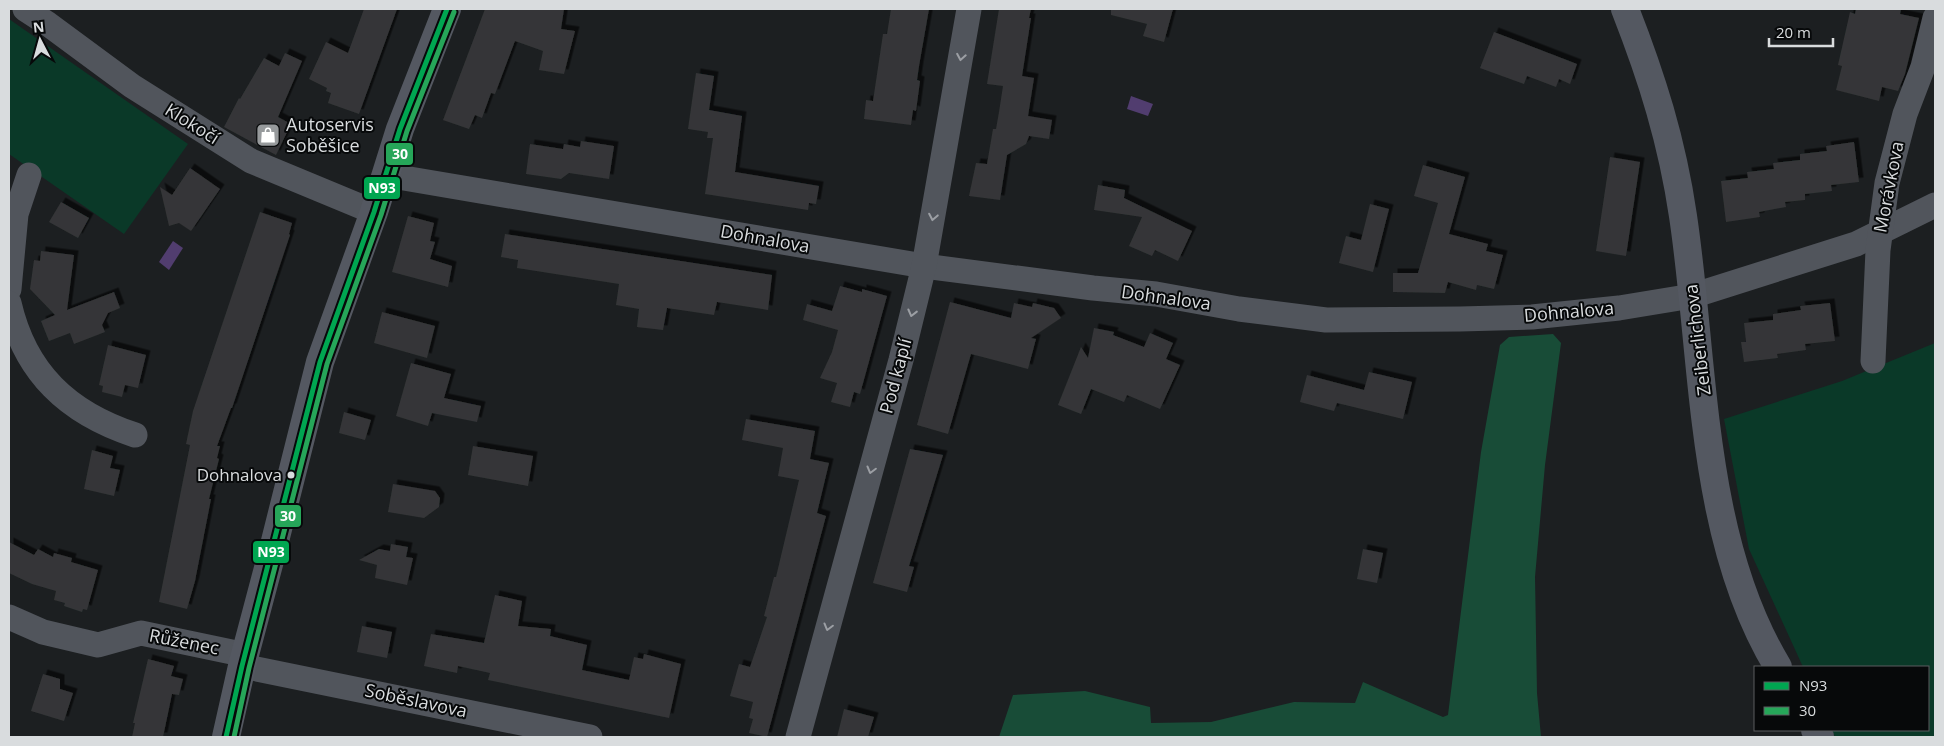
<svg xmlns="http://www.w3.org/2000/svg" width="1944" height="746" font-family="'Open Sans',sans-serif">
<style>
.green{fill:#0a3928}
.forest{fill:#184c37}
.water{fill:#513d6f}
.building{fill:#343637;filter:url(#shadow)}
.lines{fill:none;stroke-linecap:round;stroke-linejoin:round}
.street{stroke:#51555c;stroke-width:25}
.secondary{stroke:#545861;stroke-width:28}
.bus-1-casing{stroke:#07090a;stroke-width:9}
.bus-2-casing{stroke:#07090a;stroke-width:9}
.bus-1{stroke:#00a651;stroke-width:5}
.bus-2{stroke:#26a659;stroke-width:5}
.oneway{stroke:#9c9fa4}
.bus-dot{fill:#d9dcde;stroke:#07090a;stroke-width:2}
.labels{text-anchor:middle;stroke-width:4;stroke-linejoin:round;paint-order:stroke}
.bus-label{font-size:17px;fill:#d9dcde;stroke:#07090a;text-anchor:end}
.street-label{font-size:18px;fill:#d9dcde;stroke:#07090a}
.poi-label{font-size:18px;fill:#d9dcde;stroke:#07090a;text-anchor:start}
.line-badge{stroke:#07090a;stroke-width:2}
.badge-label{font-size:14px;text-anchor:middle;font-weight:bold;fill:#fff}
</style>
<defs>
<filter id="shadow"><feDropShadow dx="4.5" dy="-4.5" stdDeviation="0" flood-color="#0009"/></filter>
</defs>
<rect width="100%" height="100%" fill="#1c1f21"/>
<!-- green -->
<g class="green">
<polygon points="9,19 188,144 124,234 9,154"/>
<polygon points="1935,343 1935,737 1835,737 1832,730 1928,730 1928,667 1803,667 1749,549 1724,419 1842,381"/>
</g>
<!-- forest -->
<polygon class="forest" points="1553,334 1561,343 1545,465 1535,577 1537,693 1541,737 999,737 1013,695 1085,691 1150,707 1151,723 1211,722 1294,702 1355,703 1363,682 1443,717 1448,715 1481,452 1500,345 1509,337"/>
<!-- water -->
<g class="water">
<polygon points="1131,96 1153,104 1148,116 1127,109"/>
<polygon points="173,241 183,248 169,270 159,262"/>
</g>
<!-- building -->
<g class="building">
<polygon points="364,9 397,9 359,114 328,103 331,93 326,91 327,88 309,79 326,42 348,53"/>
<polygon points="485,9 564,9 561,29 575,31 564,74 539,70 543,51 515,41 495,94 491,93 482,118 475,115 469,129 443,120"/>
<polygon points="891,9 929,9 919,66 917,80 920,81 916,111 913,110 911,125 864,119 866,100 873,101 883,34 887,34"/>
<polygon points="999,9 1031,9 1029,18 1031,18 1022,76 1034,78 1028,116 1052,120 1049,139 1029,136 1026,144 1007,155 1000,200 969,196 976,163 987,164 993,129 996,129 999,112 1003,86 987,84"/>
<polygon points="1111,9 1173,9 1164,42 1143,36 1147,24 1111,15"/>
<polygon points="1856,9 1901,9 1900,14 1919,18 1905,74 1898,91 1882,87 1879,101 1836,90 1842,66 1838,65 1850,12 1855,14"/>
<polygon points="1494,32 1577,64 1570,84 1559,79 1556,87 1527,76 1524,84 1480,68"/>
<polygon points="285,53 302,61 278,117 291,124 276,155 224,127 239,98 240,99 264,58 279,66"/>
<polygon points="696,73 714,76 709,110 742,116 735,172 819,186 816,204 809,203 808,210 705,194 713,138 707,138 708,132 688,129"/>
<polygon points="581,141 614,146 609,179 569,173 561,179 526,174 530,144 563,149 564,144 580,147"/>
<polygon points="1854,142 1859,182 1831,185 1832,191 1805,194 1805,200 1785,202 1786,207 1759,212 1760,217 1726,222 1721,181 1748,178 1747,172 1774,169 1773,163 1800,160 1800,154 1827,151 1826,146"/>
<polygon points="1610,157 1640,162 1626,256 1596,251"/>
<polygon points="1423,165 1465,177 1449,234 1488,244 1486,251 1503,255 1494,289 1477,285 1476,290 1448,282 1445,293 1393,292 1393,273 1418,273 1438,203 1414,196"/>
<polygon points="190,168 220,189 191,231 179,223 169,226 160,187 172,195"/>
<polygon points="1098,185 1125,190 1124,198 1192,231 1178,261 1155,250 1152,256 1129,246 1142,217 1094,210"/>
<polygon points="61,202 89,218 78,238 49,222"/>
<polygon points="1370,204 1389,209 1373,272 1339,263 1346,236 1361,240"/>
<polygon points="260,212 292,223 289,234 290,235 232,408 231,408 217,446 220,446 217,458 219,459 209,499 211,499 195,581 187,609 159,602 190,445 186,444 193,411"/>
<polygon points="408,216 434,223 430,241 435,242 430,259 452,266 448,287 392,272"/>
<polygon points="505,234 772,275 768,310 717,302 714,315 667,308 663,330 637,327 639,309 616,305 619,284 517,268 518,260 501,257"/>
<polygon points="41,251 74,255 67,310 114,292 120,308 108,313 102,325 105,332 74,344 70,333 49,341 41,321 55,315 30,289 34,260 40,261"/>
<polygon points="840,286 862,292 862,289 887,296 860,394 854,392 850,407 831,402 837,383 820,378 832,352 838,330 803,320 807,304 832,311"/>
<polygon points="950,302 1011,318 1014,303 1032,307 1033,303 1054,308 1061,318 1031,338 1036,339 1028,369 971,354 948,434 917,425"/>
<polygon points="1830,303 1835,341 1805,344 1806,350 1777,354 1778,358 1744,362 1741,342 1746,342 1744,323 1773,320 1773,314 1801,310 1800,306"/>
<polygon points="382,312 435,326 427,358 374,343"/>
<polygon points="1094,328 1114,332 1113,335 1144,347 1150,333 1173,343 1166,359 1180,365 1160,409 1127,395 1124,402 1091,389 1081,414 1058,405 1081,347 1088,358"/>
<polygon points="108,345 146,355 138,388 125,385 122,397 102,392 103,386 99,385"/>
<polygon points="411,363 451,374 444,398 481,406 477,422 432,413 428,426 396,416"/>
<polygon points="1369,372 1412,382 1403,419 1337,403 1334,411 1300,402 1307,375 1364,390"/>
<polygon points="344,412 371,420 365,440 339,433"/>
<polygon points="746,419 815,431 810,459 829,463 817,513 826,516 767,737 749,733 753,719 749,718 753,702 730,696 739,664 750,667 767,617 764,616 774,577 776,577 799,480 778,476 783,448 742,440"/>
<polygon points="473,446 533,456 528,486 468,475"/>
<polygon points="910,449 943,455 909,566 914,567 907,592 873,583"/>
<polygon points="92,450 113,456 110,468 120,470 114,496 84,489"/>
<polygon points="393,484 435,491 440,498 439,507 424,518 388,512"/>
<polygon points="9,542 34,555 38,549 53,557 54,553 72,558 71,562 98,570 87,610 83,609 82,612 64,606 65,603 54,600 56,591 32,584 9,573"/>
<polygon points="391,544 408,547 406,557 413,558 407,585 375,578 377,565 359,560 379,549 390,551"/>
<polygon points="1363,549 1383,553 1377,583 1357,579"/>
<polygon points="495,595 522,601 518,626 551,629 550,636 587,645 582,670 629,680 634,657 643,659 644,654 681,664 669,718 488,680 490,673 458,666 457,673 424,666 431,634 484,643"/>
<polygon points="362,626 392,632 387,658 357,652"/>
<polygon points="148,659 174,666 171,676 183,679 179,695 172,694 163,737 132,737 135,723 133,723"/>
<polygon points="43,674 60,679 60,689 73,693 64,721 31,711"/>
<polygon points="844,709 874,717 868,737 837,737"/>
</g>
<g class="lines">
<!-- street -->
<g class="street">
<polyline points="25,9 48,24 132,86 251,161 374,212"/>
<polyline points="386,175 924,266 1093,288 1156,294 1239,309 1326,320 1460,319 1532,317 1619,308 1692,296 1856,244 1935,205"/>
<polyline points="9,289 16,214 29,175"/>
<path d="M 9,303 C 25,373 68,413 135,435"/>
<polyline points="1873,361 1878,250 1887,183 1905,114 1923,67 1935,18"/>
<polyline points="9,617 43,632 98,645 141,633 246,655"/>
<polyline points="242,666 590,737"/>
<polyline points="798,737 901,360 924,266 969,9"/>
</g>
<!-- secondary -->
<g class="secondary">
<path d="M 1625,9 C 1652,78 1672,141 1683,216 C 1705,363 1699,537 1778,667"/>
<polyline points="1815,730 1820,737"/>
<polyline points="226,737 242,666 272,553 320,362 374,212 400,129 447,9"/>
</g>
<!-- bus-1 casing -->
<g class="bus-1-casing">
<polyline id="bus-1" points="226,737 242,666 320,362 374,212 400,129 447,9"/>
</g>
<!-- bus-2 casing -->
<g class="bus-2-casing">
<polyline id="bus-2" points="234,737 249,668 327,364 381,215 407,131 454,12"/>
</g>
<!-- bus-1 -->
<use href="#bus-1" class="bus-1"/>
<!-- bus-2 -->
<use href="#bus-2" class="bus-2"/>
</g>
<!-- one-way arrows -->
<defs><path id="oneway-chevron" d="M-2-3.5L2.5 0L-2 3.5" fill="none" stroke-width="1.6" stroke-linecap="round" stroke-linejoin="round" transform="scale(1.25)"/></defs>
<g class="oneway">
<use href="#oneway-chevron" transform="translate(961 57) rotate(100)"/>
<use href="#oneway-chevron" transform="translate(933 217) rotate(101)"/>
<use href="#oneway-chevron" transform="translate(912 313) rotate(104)"/>
<use href="#oneway-chevron" transform="translate(871 470) rotate(105)"/>
<use href="#oneway-chevron" transform="translate(828 627) rotate(105)"/>
</g>
<!-- icons -->
<defs>
<g id="shop-square" transform="scale(1.25)"><rect x="-9" y="-9" width="18" height="18" rx="4" fill="#979a9c" stroke="#07090a"/><path d="M-5-2.5h2.3a2.7 3.5 0 0 1 5.4 0H5L5.5 6h-11ZM-1.5-2.5h3a1.5 2.3 0 0 0-3 0Z" fill="#fff"/></g>
</defs>
<g fill-rule="evenodd">
<use href="#shop-square" x="268" y="135"/>
</g>
<!-- markers -->
<circle class="bus-dot" cx="291" cy="475" r="4.5"/>
<g class="labels">
<!-- bus labels -->
<g class="bus-label">
<text x="282" y="481">Dohnalova</text>
</g>
<!-- street labels -->
<g class="street-label">
<text transform="translate(192 124) rotate(32)" y="6">Klokočí</text>
<text transform="translate(1889 187) rotate(-79)" y="6">Morávkova</text>
<text transform="translate(765 239) rotate(10)" y="6">Dohnalova</text>
<text transform="translate(1166 298) rotate(8)" y="6">Dohnalova</text>
<text transform="translate(1569 312) rotate(-5)" y="6">Dohnalova</text>
<text transform="translate(1698 340) rotate(-97)" y="6">Zeiberlichova</text>
<text transform="translate(896 376) rotate(-75)" y="6">Pod kaplí</text>
<text transform="translate(184 642) rotate(11)" y="6">Růženec</text>
<text transform="translate(416 701) rotate(12)" y="6">Soběslavova</text>
</g>
<!-- poi labels -->
<g class="poi-label">
<text x="286" y="131">Autoservis<tspan x="286" dy="21">Soběšice</tspan></text>
</g>
</g>
<g class="line-badge">
<rect x="385" y="142" width="29" height="24" rx="5" fill="#26a659"/>
<rect x="363" y="176" width="38" height="24" rx="5" fill="#00a651"/>
<rect x="274" y="504" width="28" height="24" rx="5" fill="#26a659"/>
<rect x="252" y="540" width="38" height="24" rx="5" fill="#00a651"/>
</g>
<g class="badge-label">
<text x="400" y="159">30</text>
<text x="382" y="193">N93</text>
<text x="288" y="521">30</text>
<text x="271" y="557">N93</text>
</g>
<!-- border -->
<rect width="1944" height="746" fill="none" stroke="#d9dcde" stroke-width="20"/>
<!-- legend -->
<rect x="1754" y="666" width="175" height="65" fill="#07090a" stroke="#5b5d5f"/>
<rect x="1764" y="682" width="25" height="8" fill="#00a651" stroke="#5b5d5f"/>
<text x="1799" y="691" font-size="15" fill="#d9dcde">N93</text>
<rect x="1764" y="707" width="25" height="8" fill="#26a659" stroke="#5b5d5f"/>
<text x="1799" y="716" font-size="15" fill="#d9dcde">30</text>
<!-- north arrow -->
<g transform="translate(40 40) rotate(354)" stroke="#07090a" stroke-width="4" paint-order="stroke">
<path d="M0-4L9 19L0 12L-9 19Z" fill="#d9dcde"/>
<text y="-8" font-size="14" font-weight="bold" text-anchor="middle" fill="#d9dcde">N</text>
</g>
<!-- scale -->
<path d="M1769 38v8h64v-8" fill="none" stroke="#d9dcde" stroke-width="2.5"/>
<text x="1776" y="38" font-size="15" fill="#d9dcde" stroke="#07090a" stroke-width="4" paint-order="stroke">20 m</text>
</svg>
